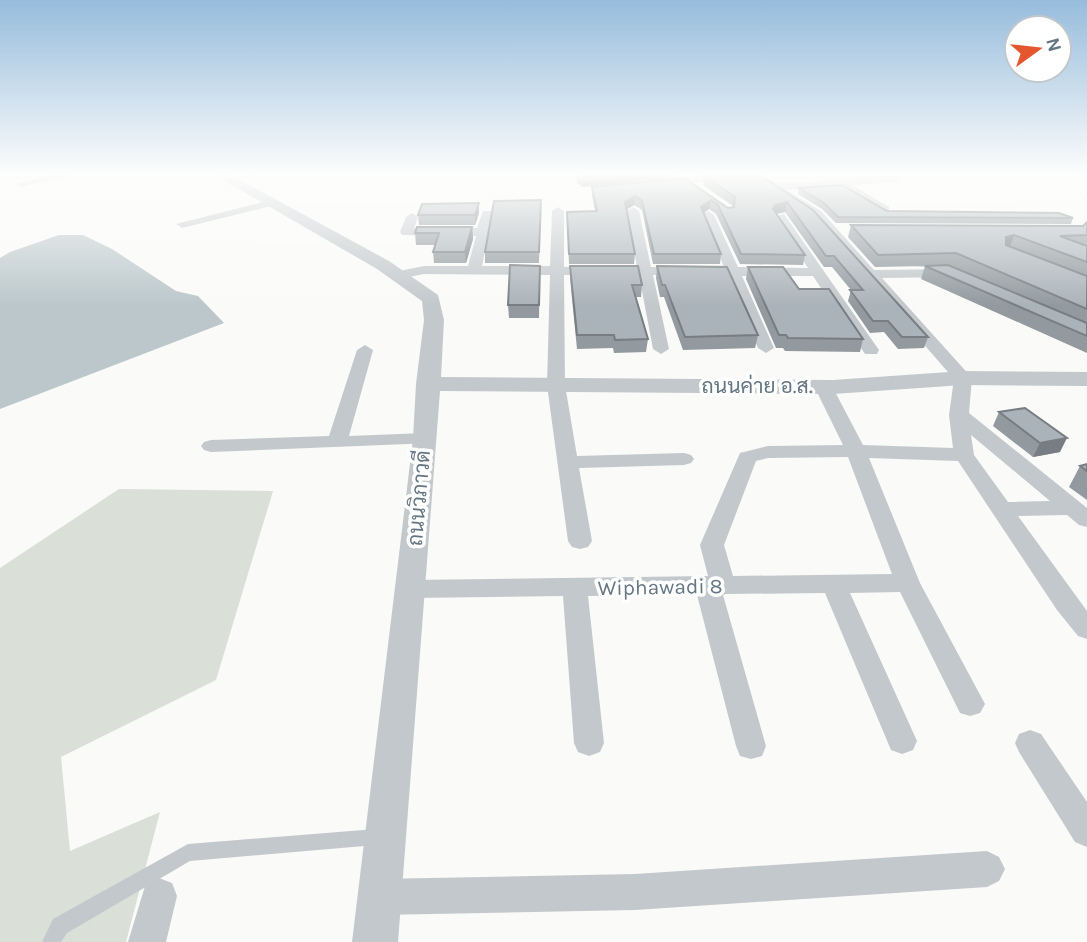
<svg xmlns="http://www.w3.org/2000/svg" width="1087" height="942" font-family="Karla,Sarabun,sans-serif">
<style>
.green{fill:#dadfd7}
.water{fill:#bbc7cb}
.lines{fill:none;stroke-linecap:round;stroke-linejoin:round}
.service{fill:#c3c8cc;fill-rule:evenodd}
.minor{fill:#c3c8cc;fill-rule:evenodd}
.tertiary{fill:#c3c8cc;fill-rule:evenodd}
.wall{fill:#929a9f;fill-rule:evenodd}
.shaded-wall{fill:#777d82}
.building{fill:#aab3b9;stroke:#777d82;stroke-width:2}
.labels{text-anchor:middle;stroke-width:7;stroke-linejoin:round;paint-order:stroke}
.street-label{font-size:21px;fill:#657683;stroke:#fff}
</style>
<rect width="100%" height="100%" fill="#fafaf8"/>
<!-- green -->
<polygon class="green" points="119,489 273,491 216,680 61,757 70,851 160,812 126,942 0,942 0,568"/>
<!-- water -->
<polygon class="water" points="59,235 83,235 112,249 176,291 198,296 224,323 0,409 0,258 10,252"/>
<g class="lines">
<!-- service -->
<polygon class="service" points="376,829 382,831 384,837 382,843 376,845 190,861 67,933 61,942 42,942 53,919 188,844"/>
<!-- minor -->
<g class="minor">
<polygon points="56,174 79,174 21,187 16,184"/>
<polygon points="716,174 735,176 730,179 661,186 656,183 661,180"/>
<path d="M 751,174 C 765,174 771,183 782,183 C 821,185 860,171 899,177 L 900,179 L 895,182 L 852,185 L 889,207 L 889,213 L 885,214 L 839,186 L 787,190 L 821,211 L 874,270 L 950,269 L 957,273 L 950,277 L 882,278 L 972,378 L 969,413 L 1087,508 L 1087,527 L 1079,525 L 1067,515 L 1018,516 L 1087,611 L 1087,639 L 1078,636 L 1057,610 L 958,461 L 869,458 L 920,583 L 985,704 L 980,713 L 970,716 L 960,713 L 900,592 L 850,593 L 917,741 L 913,750 L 902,754 L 891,750 L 825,593 L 726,594 L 723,595 L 766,746 L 762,756 L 751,759 L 740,756 L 736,746 L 697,595 L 588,596 L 604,743 L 600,752 L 589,756 L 578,752 L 574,743 L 563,596 L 411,598 L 402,595 L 398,589 L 402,583 L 411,580 L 708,576 L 700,545 L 740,453 L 768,446 L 843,445 L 814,386 L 823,381 L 832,386 L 863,445 L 953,448 L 949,415 L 954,379 L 813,217 ZM 971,435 L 1050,501 L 1008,502 L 974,455 ZM 848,457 L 892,574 L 733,576 L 724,545 L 756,461 L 768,458 Z"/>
<polygon points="271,200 277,203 275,205 182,228 176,224"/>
<polygon points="558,207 564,211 564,267 637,267 627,211 633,207 639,211 651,267 724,267 702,215 708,211 714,215 738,267 808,268 774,217 784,214 879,350 877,354 865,354 813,276 742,276 774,348 766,353 758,348 727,276 653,275 669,349 661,354 653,349 639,275 564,275 565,385 577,456 684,453 691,455 694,459 691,463 684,465 579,468 592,541 588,547 580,549 572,547 568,541 547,385 550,275 424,274 399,279 392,275 394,272 424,266 468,266 476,236 402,235 400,232 406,217 412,213 418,217 414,228 477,228 483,211 491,211 493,214 482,266 550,266 552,211"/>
<polygon points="365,345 373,350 349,436 425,433 432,435 435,439 432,443 211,452 204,450 201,446 204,442 211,440 329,436 357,350"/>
<polygon points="1030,730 1041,734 1087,802 1087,847 1075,842 1019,752 1015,743 1019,734"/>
<polygon points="987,851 999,857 1005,869 999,881 987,887 635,910 379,915 366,910 361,897 366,884 379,879 635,874"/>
<polygon points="159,878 172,883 177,896 166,942 128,942 146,883"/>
</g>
<!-- tertiary -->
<polygon class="tertiary" points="213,174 229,174 389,261 438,295 444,320 441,377 833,380 963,371 1087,372 1087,386 963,385 833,394 440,391 398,942 352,942 413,439 416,384 424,320 422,301 377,269"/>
</g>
<!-- wall -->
<g class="wall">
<polygon points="581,174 676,174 675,177 582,187 577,183 577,178 584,178"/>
<polygon points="758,174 928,337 924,348 898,349 884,332 870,333 848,301 851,290 832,267 824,267 785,212 777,214 805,255 803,265 740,264 716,214 709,209 703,213 721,254 720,264 653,264 642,210 634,205 626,210 635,254 634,264 569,264 567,212 595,211 592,196 592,187 684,178 728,208 733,207 733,206 703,185 704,176"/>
<polygon points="799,188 887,211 1073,218 1071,224 836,223 822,209 798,194"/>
<polygon points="541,200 539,263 485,263 485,252"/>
<polygon points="479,213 475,225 419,225 418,215"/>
<path d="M 1087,222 L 1087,353 L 921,279 L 925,266 L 926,266 L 875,267 L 848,237 L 851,225 L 1083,226 ZM 949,266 L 952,266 L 1014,293 Z"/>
<polygon points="472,227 473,239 466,263 434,263 433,252 435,245 416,245 415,233"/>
<polygon points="540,266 539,318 509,318 508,305"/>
<polygon points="570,266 642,285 641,297 636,297 648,339 646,352 614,353 613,348 577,349 570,278"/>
<polygon points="657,266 758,335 755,348 683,350 664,297 660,297 656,278"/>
<polygon points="748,267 799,289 863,339 860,352 785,351 783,348 776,348 746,279"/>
<polygon points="999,412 1060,452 1033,457 993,426"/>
<polygon points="1087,464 1087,500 1069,487 1080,466"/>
</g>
<!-- shaded-wall -->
<g class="shaded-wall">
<polygon points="653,174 676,174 675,177 582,187 582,182"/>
<polygon points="635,196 634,205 624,211 625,202"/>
<polygon points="711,200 709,209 700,216 701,207"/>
<polygon points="787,202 785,212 773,214 775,205"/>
<polygon points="479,203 479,213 475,225 475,215"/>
<polygon points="472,227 473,239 466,263 465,252"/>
<polygon points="1014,235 1010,247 1002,248 1006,237"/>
<polygon points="1067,438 1060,452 1033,457 1040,443"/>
</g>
<!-- building -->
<g class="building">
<polygon points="585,174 653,174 582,182 577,178 588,177"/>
<polygon points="724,174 758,174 813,210 928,337 902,337 888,321 873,321 850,290 863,290 834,256 826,256 787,202 775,205 773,209 805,255 741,254 718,205 711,200 701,207 721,254 654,254 642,201 635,196 625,202 635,254 569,254 567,212 597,211 592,187 684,178 728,208 734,207 735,197 704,176"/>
<polygon points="842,185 887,211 1059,213 1073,218 838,217 824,203 799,188"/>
<polygon points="541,200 539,252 485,252 494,201"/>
<polygon points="479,203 475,215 418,215 422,204"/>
<polygon points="1087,222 1087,235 1060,236 1087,246 1087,262 1014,235 1006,237 1006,245 1087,276 1087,309 956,253 878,255 851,225 1083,226"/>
<polygon points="417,227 472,227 465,252 433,252 439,233 415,233"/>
<polygon points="510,265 540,266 539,305 508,305"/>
<polygon points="948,265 1087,323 1087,336 925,266"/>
<polygon points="570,266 638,266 642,285 632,285 648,339 615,340 614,335 577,335"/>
<polygon points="657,266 727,267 758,335 685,337 665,285 662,285"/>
<polygon points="748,267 783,267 799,289 829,289 863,339 788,338 786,335 779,335"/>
<polygon points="1025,408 1067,438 1040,443 999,412"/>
<polygon points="1087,464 1087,471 1080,466"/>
</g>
<!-- sky -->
<linearGradient id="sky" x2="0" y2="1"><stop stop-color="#96bcdc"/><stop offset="0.57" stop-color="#fdfdfc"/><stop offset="1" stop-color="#fdfdfc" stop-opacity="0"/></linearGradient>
<rect width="1087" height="306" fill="url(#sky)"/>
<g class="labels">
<!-- street labels -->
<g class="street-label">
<text x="757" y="393">ถนนค่าย อ.ส.</text>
<text transform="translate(419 498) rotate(-85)" y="7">ถนนวิภาวดี</text>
<text transform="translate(660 587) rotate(-1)" y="7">Wiphawadi 8</text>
</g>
</g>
<!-- north arrow -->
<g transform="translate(1038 49) rotate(75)"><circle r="33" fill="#ffffff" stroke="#c1c8cd" stroke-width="2"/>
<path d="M0-5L12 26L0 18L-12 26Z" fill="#e4572e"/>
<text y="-10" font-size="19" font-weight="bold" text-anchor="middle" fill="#657683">N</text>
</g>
</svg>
